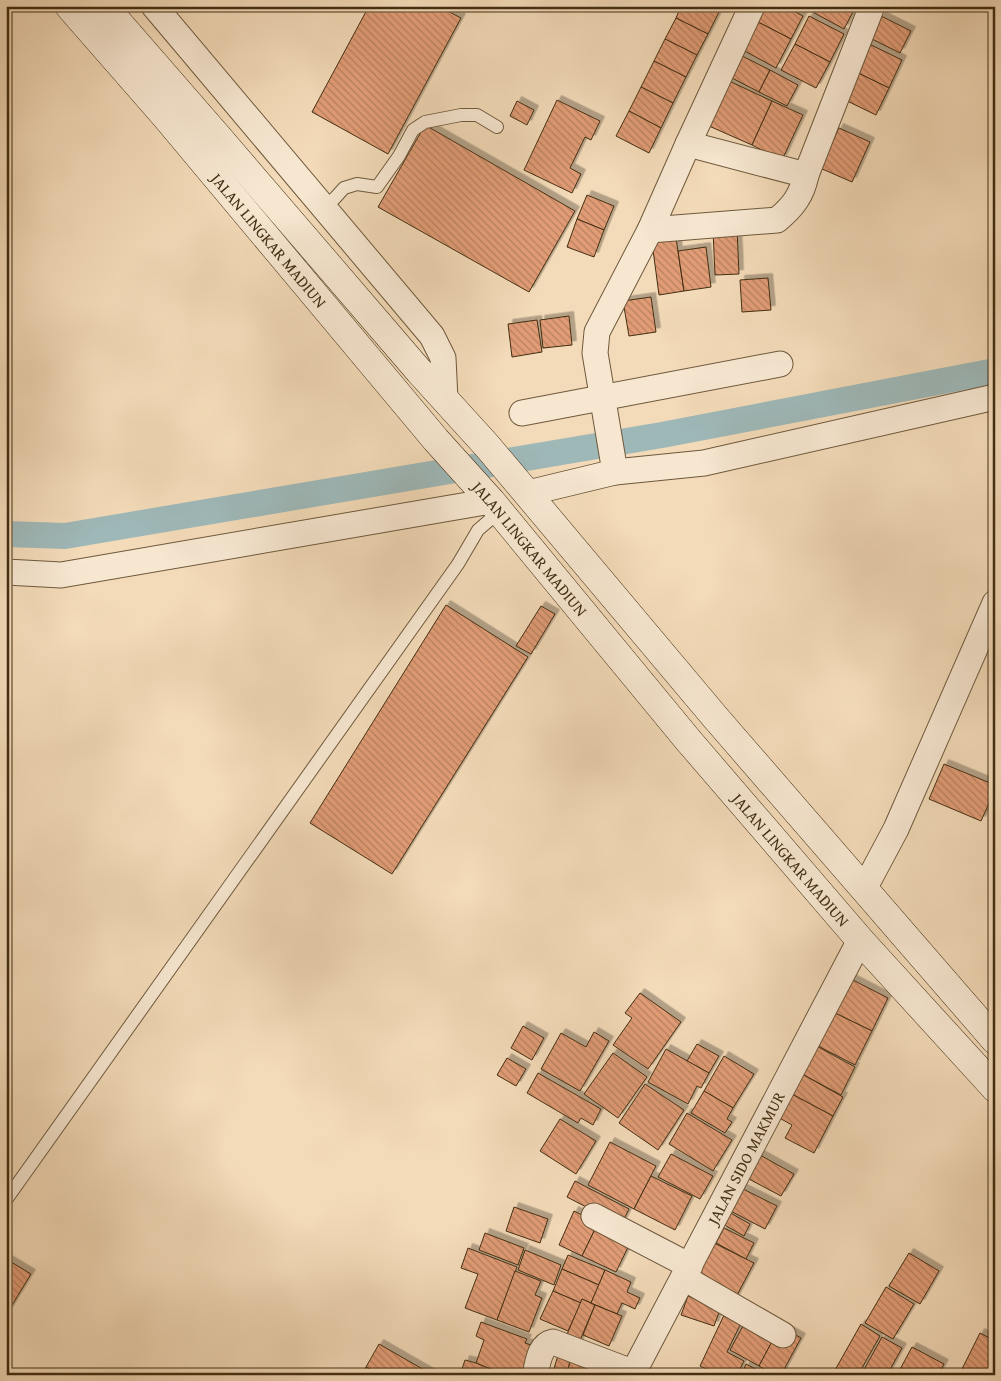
<svg xmlns="http://www.w3.org/2000/svg" width="1001" height="1381" font-family="'Gentium Book Plus',serif">
<style>
.lines{fill:none;stroke-linecap:round;stroke-linejoin:round}
.canal{stroke:#9eb8b8;stroke-width:26}
.building{fill:url(#building-back-hatch);stroke:#422e12;filter:url(#shadow)}
.service-casing{stroke:#6e593c;stroke-width:14}
.minor-casing{stroke:#6e593c;stroke-width:27}
.secondary-casing{stroke:#422e12;stroke-width:29}
.service{stroke:#f7e7d1;stroke-width:12}
.minor{stroke:#f7e7d1;stroke-width:25}
.secondary{stroke:#f7e7d1;stroke-width:28}
.labels{text-anchor:middle;stroke-width:4;stroke-linejoin:round;paint-order:stroke}
.street-label{font-size:16px;fill:#422e12;stroke:#f7e7d1}
</style>
<defs>
<pattern id="building-back-hatch" width="6" height="6" patternUnits="userSpaceOnUse" patternTransform="scale(1.25)"><rect width="6" height="6" fill="#e19c76"/><path d="M-1 5l2 2M0 0l6 6M5-1l2 2" fill="none" stroke="#b8805f"/></pattern>
<filter id="shadow"><feDropShadow dx="4.5" dy="-4.5" stdDeviation="0" flood-color="#0004"/></filter>
</defs>
<rect width="100%" height="100%" fill="#f3dab8"/>
<filter id="stains"><feTurbulence type="fractalNoise" baseFrequency=".004" numOctaves="4"/><feColorMatrix values="0 0 0 0 .2 0 0 0 0 .09 0 0 0 0 .02 0 0 0 .5 -.17"/></filter>
<radialGradient id="worn" r=".72"><stop offset=".6" stop-color="#630" stop-opacity="0"/><stop offset="1" stop-color="#630" stop-opacity=".3"/></radialGradient>
<g class="lines">
<!-- canal -->
<polyline class="canal" points="6,534 65,536 662,435 995,371"/>
</g>
<!-- building -->
<g class="building">
<polygon points="369,6 438,6 461,18 388,154 312,112"/>
<polygon points="681,6 722,6 708,34 676,18"/>
<polygon points="764,6 784,6 803,16 791,39 756,21"/>
<polygon points="809,6 856,6 844,29 807,9"/>
<polygon points="809,16 844,34 830,62 795,44"/>
<polygon points="881,16 911,31 900,53 870,38"/>
<polygon points="676,18 708,34 697,55 665,39"/>
<polygon points="756,21 791,39 776,68 741,49"/>
<polygon points="665,39 697,55 686,77 654,61"/>
<polygon points="865,42 902,60 889,88 852,70"/>
<polygon points="795,44 830,62 816,88 781,70"/>
<polygon points="740,55 770,70 759,92 730,77"/>
<polygon points="654,61 686,77 673,103 641,87"/>
<polygon points="770,70 798,85 787,106 759,92"/>
<polygon points="852,70 889,88 876,115 839,97"/>
<polygon points="729,81 772,101 752,145 709,126"/>
<polygon points="641,87 673,103 661,128 629,111"/>
<polygon points="557,100 600,121 591,140 585,137 570,168 581,174 572,193 524,170"/>
<polygon points="517,101 534,110 527,125 510,116"/>
<polygon points="772,101 803,115 782,160 752,145"/>
<polygon points="629,111 661,128 649,153 616,136"/>
<polygon points="425,125 575,211 529,292 378,207"/>
<polygon points="839,128 870,142 852,182 820,168"/>
<polygon points="587,195 614,206 604,230 577,219"/>
<polygon points="577,219 604,230 594,257 567,247"/>
<polygon points="737,228 739,274 715,275 713,230"/>
<polygon points="676,238 684,291 659,295 652,242"/>
<polygon points="706,247 711,287 684,291 678,251"/>
<polygon points="768,278 771,310 742,312 740,280"/>
<polygon points="651,297 656,332 629,336 623,301"/>
<polygon points="569,316 572,345 543,348 540,320"/>
<polygon points="537,320 542,352 512,357 508,324"/>
<polygon points="446,605 528,657 392,874 310,823"/>
<polygon points="541,606 555,614 531,654 516,646"/>
<polygon points="944,764 995,785 995,790 981,821 929,799"/>
<polygon points="851,979 888,998 872,1031 835,1013"/>
<polygon points="640,993 681,1022 648,1069 613,1045 632,1018 625,1013"/>
<polygon points="835,1013 872,1031 855,1065 818,1046"/>
<polygon points="523,1026 544,1038 532,1060 511,1048"/>
<polygon points="594,1032 609,1041 580,1091 541,1069 561,1033 586,1047"/>
<polygon points="811,1043 855,1067 841,1095 802,1074"/>
<polygon points="697,1044 719,1056 709,1073 687,1061"/>
<polygon points="666,1049 709,1073 701,1088 697,1086 688,1104 648,1082"/>
<polygon points="613,1053 647,1077 618,1118 584,1094"/>
<polygon points="724,1056 754,1074 733,1108 704,1091"/>
<polygon points="507,1058 526,1069 516,1086 497,1075"/>
<polygon points="538,1073 601,1109 593,1125 581,1118 578,1123 527,1093"/>
<polygon points="802,1074 843,1097 833,1116 792,1094"/>
<polygon points="645,1084 684,1110 658,1150 619,1123"/>
<polygon points="704,1091 733,1108 727,1119 732,1122 725,1133 691,1113"/>
<polygon points="786,1091 833,1116 814,1153 785,1138 792,1125 774,1115"/>
<polygon points="687,1113 732,1140 713,1171 669,1144"/>
<polygon points="560,1119 596,1141 576,1174 540,1151"/>
<polygon points="610,1142 656,1166 634,1209 588,1185"/>
<polygon points="671,1154 713,1176 700,1199 658,1177"/>
<polygon points="760,1155 794,1174 781,1196 747,1178"/>
<polygon points="651,1176 692,1196 675,1230 634,1209"/>
<polygon points="575,1181 629,1209 621,1225 567,1197"/>
<polygon points="737,1186 777,1206 765,1229 725,1208"/>
<polygon points="514,1207 548,1219 540,1243 506,1231"/>
<polygon points="574,1211 598,1223 582,1256 559,1245"/>
<polygon points="727,1211 750,1224 744,1236 721,1223"/>
<polygon points="598,1223 632,1239 616,1272 582,1256"/>
<polygon points="724,1228 754,1243 746,1259 716,1243"/>
<polygon points="485,1233 524,1248 518,1265 479,1250"/>
<polygon points="712,1242 754,1263 735,1299 693,1278"/>
<polygon points="468,1248 517,1267 497,1320 465,1308 478,1274 461,1268"/>
<polygon points="525,1250 561,1265 554,1285 518,1270"/>
<polygon points="909,1253 939,1271 920,1304 889,1286"/>
<polygon points="568,1255 605,1270 599,1285 562,1269"/>
<polygon points="6,1259 31,1274 6,1315"/>
<polygon points="562,1269 599,1285 591,1303 582,1299 581,1303 553,1291"/>
<polygon points="605,1270 631,1282 627,1292 640,1298 635,1309 622,1303 617,1314 591,1303"/>
<polygon points="515,1271 541,1281 535,1295 542,1298 529,1332 497,1320"/>
<polygon points="886,1287 914,1304 893,1339 865,1323"/>
<polygon points="553,1291 581,1303 568,1331 540,1319"/>
<polygon points="688,1296 721,1307 714,1326 681,1315"/>
<polygon points="582,1299 595,1305 578,1345 565,1339"/>
<polygon points="595,1305 622,1316 609,1346 583,1335"/>
<polygon points="725,1313 742,1321 727,1352 744,1361 737,1375 719,1375 700,1366"/>
<polygon points="481,1322 527,1339 525,1343 531,1345 527,1373 516,1369 513,1375 505,1375 476,1363 484,1340 476,1336"/>
<polygon points="745,1322 774,1338 759,1366 730,1350"/>
<polygon points="861,1324 880,1336 858,1375 843,1375 835,1370"/>
<polygon points="789,1331 801,1338 781,1375 774,1375 759,1366 776,1334"/>
<polygon points="980,1333 995,1341 995,1375 959,1375"/>
<polygon points="882,1337 902,1348 887,1375 861,1375"/>
<polygon points="379,1344 433,1375 380,1375 366,1367"/>
<polygon points="912,1347 944,1364 938,1375 897,1375"/>
<polygon points="559,1352 572,1356 566,1375 552,1375"/>
<polygon points="572,1356 618,1375 566,1375"/>
<polygon points="465,1360 476,1363 505,1375 460,1375"/>
<polygon points="746,1364 767,1375 741,1375"/>
<polygon points="366,1367 380,1375 362,1375"/>
</g>
<g class="lines">
<!-- service casing -->
<g class="service-casing">
<g id="service">
<polyline points="324,207 335,198 344,188 357,184 377,187 399,156 413,130 425,122 461,115 477,115 497,127"/>
<polyline points="6,1200 458,564 478,530 499,512"/>
</g>
</g>
<!-- minor casing -->
<g class="minor-casing">
<g id="minor">
<polyline points="154,6 432,336 443,358 445,399"/>
<polyline points="688,144 806,175"/>
<path d="M 650,230 L 777,220 C 793,207 802,195 806,175 L 872,6"/>
<polyline points="522,413 780,364"/>
<polyline points="615,472 595,353 597,332 650,230 688,144 752,6"/>
<polyline points="528,493 615,472 704,463 995,397"/>
<polyline points="6,572 61,575 491,501"/>
<polyline points="864,889 896,829 995,603"/>
<polyline points="594,1216 690,1266"/>
<polyline points="684,1278 783,1335"/>
<path d="M 535,1375 C 538,1363 539,1345 553,1342 L 632,1372"/>
<path id="s1" d="M 632,1375 L 860,940"/>
</g>
</g>
<!-- secondary casing -->
<g class="secondary-casing">
<g id="secondary">
<path id="s2" d="M 69,6 L 166,117 L 436,440 L 491,501 L 688,740 L 860,940 L 995,1088"/>
<polyline points="104,6 218,137 419,371 488,447 715,717 995,1040"/>
</g>
</g>
<!-- service -->
<use href="#service" class="service"/>
<!-- minor -->
<use href="#minor" class="minor"/>
<!-- secondary -->
<use href="#secondary" class="secondary"/>
</g>
<g class="labels">
<!-- street labels -->
<g class="street-label">
<text dy="6" stroke="none"><textPath href="#s2" startOffset="308">JALAN LINGKAR MADIUN</textPath></text>
<text dy="6" stroke="none"><textPath href="#s2" startOffset="712">JALAN LINGKAR MADIUN</textPath></text>
<text dy="6" stroke="none"><textPath href="#s2" startOffset="1118">JALAN LINGKAR MADIUN</textPath></text>
<text dy="6" stroke="none"><textPath href="#s1" startOffset="245">JALAN SIDO MAKMUR</textPath></text>
</g>
</g>
<!-- margin -->
<rect width="1001" height="1381" fill="none" stroke="#f3dab8" stroke-width="25"/>
<rect x="8" y="8" width="986" height="1366" fill="none" stroke="#422e12" stroke-width="2.5"/>
<rect x="12" y="12" width="976" height="1356" fill="none" stroke="#422e12"/>
<rect width="100%" height="100%" filter="url(#stains)"/>
<rect width="100%" height="100%" fill="url(#worn)"/>
</svg>
